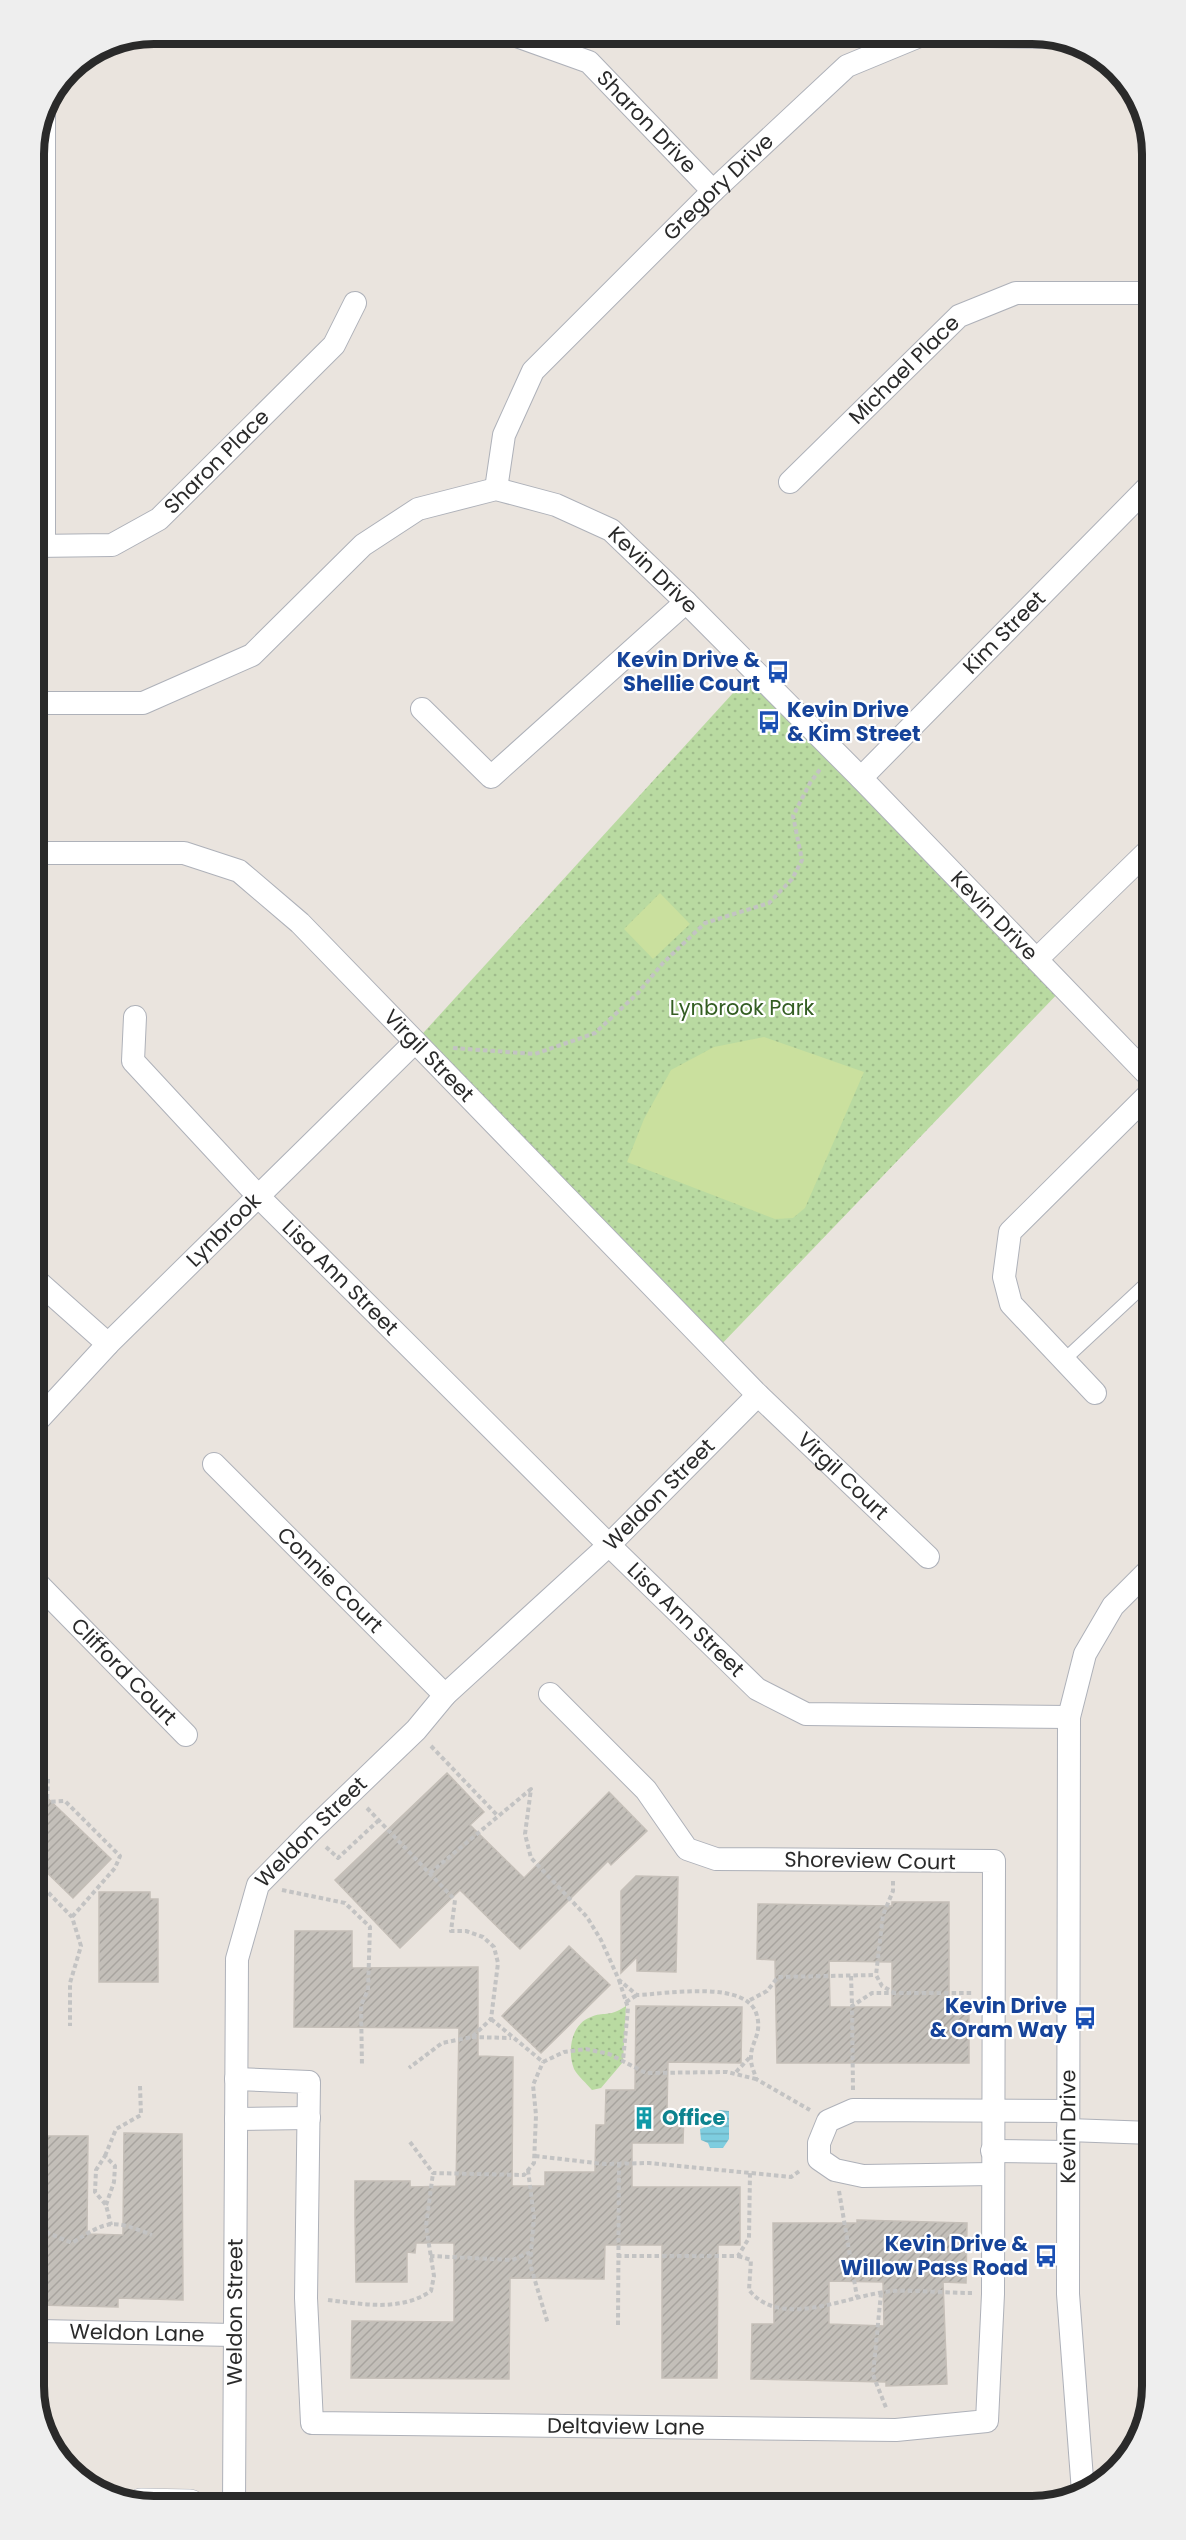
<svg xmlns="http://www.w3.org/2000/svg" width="1186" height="2540" font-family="Poppins,sans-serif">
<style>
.park{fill:url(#park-dots)}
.pitch{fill:#cae09e}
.water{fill:url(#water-rules)}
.building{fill:url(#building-hatch);stroke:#c5bfb8;stroke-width:1.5;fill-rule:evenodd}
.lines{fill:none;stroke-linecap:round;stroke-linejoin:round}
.service-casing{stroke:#aeb1b9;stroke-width:14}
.minor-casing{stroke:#aeb1b9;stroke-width:24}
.secondary-casing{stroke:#aeb1b9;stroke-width:34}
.path{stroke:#c3c3c3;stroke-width:4;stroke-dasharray:4.5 3;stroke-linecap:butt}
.service{stroke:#fff;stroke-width:12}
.minor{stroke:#fff;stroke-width:22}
.secondary{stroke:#fff;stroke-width:33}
.labels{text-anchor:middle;stroke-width:4.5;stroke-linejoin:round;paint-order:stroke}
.street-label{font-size:21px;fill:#2a2a2a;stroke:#fff}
.transit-label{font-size:21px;font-weight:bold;fill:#164399;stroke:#fff;text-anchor:end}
.park-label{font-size:21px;fill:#345e23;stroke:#fff}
.culture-label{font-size:21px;font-weight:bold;fill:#0d838f;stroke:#fff;text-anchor:start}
.rim{fill:none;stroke:#2a2a2a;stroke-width:8}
</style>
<defs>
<pattern id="park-dots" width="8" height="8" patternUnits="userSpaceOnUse" patternTransform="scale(1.5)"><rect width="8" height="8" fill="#b9daa1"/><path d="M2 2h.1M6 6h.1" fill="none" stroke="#9fbb8b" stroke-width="1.8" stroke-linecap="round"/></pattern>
<pattern id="water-rules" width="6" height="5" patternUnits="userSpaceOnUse" patternTransform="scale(1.5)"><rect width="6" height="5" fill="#7ecddf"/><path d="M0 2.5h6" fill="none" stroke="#6db0c0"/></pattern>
<pattern id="building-hatch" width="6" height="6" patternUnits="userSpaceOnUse" patternTransform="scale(1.5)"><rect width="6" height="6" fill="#c3bfb9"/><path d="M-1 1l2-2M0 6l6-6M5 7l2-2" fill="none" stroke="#a8a49f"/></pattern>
</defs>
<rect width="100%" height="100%" fill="#eae4de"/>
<!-- park -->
<g class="park">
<polygon points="754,670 1064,987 716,1350 415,1042"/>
<path d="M 626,2006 L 623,2062 L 601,2088 L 592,2090 C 587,2084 578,2076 574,2069 C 567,2051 571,2024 591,2017 C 604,2011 608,2018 626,2006 Z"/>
</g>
<!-- pitch -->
<g class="pitch">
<polygon points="660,893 690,924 653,959 624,929"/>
<polygon points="764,1037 864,1072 805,1208 793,1218 775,1219 627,1162 644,1119 671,1070 714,1047"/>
</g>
<!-- water -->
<polygon class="water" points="719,2110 729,2111 729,2139 723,2148 710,2148 708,2143 701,2140 700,2129 705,2127 706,2121 713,2119"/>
<!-- building -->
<g class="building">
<polygon points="447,1773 484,1812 470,1825 524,1878 609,1792 647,1831 611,1865 608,1861 520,1949 460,1890 400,1948 335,1880"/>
<polygon points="38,1789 111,1859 73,1898 38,1864"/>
<polygon points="636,1876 678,1877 676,1972 637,1971 637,1957 621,1973 621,1891"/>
<polygon points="99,1892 150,1892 150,1899 158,1899 158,1982 99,1982"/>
<path d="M 892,1902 L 949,1902 L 949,2007 L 969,2007 L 969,2063 L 777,2063 L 775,1960 L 757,1959 L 758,1904 L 892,1906 ZM 829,1961 L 892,1962 L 892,2007 L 830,2007 Z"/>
<polygon points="295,1931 352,1931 352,1968 478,1967 478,2056 513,2057 512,2186 545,2186 545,2172 595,2172 596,2125 605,2125 606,2090 635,2090 636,2006 742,2007 741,2063 668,2062 667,2110 684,2111 683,2143 632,2143 632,2187 740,2187 740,2245 718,2245 717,2378 662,2378 662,2245 605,2245 604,2279 510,2278 509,2379 351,2378 352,2321 454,2322 454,2243 416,2243 415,2253 407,2252 407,2282 356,2282 355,2216 355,2181 410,2181 410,2187 456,2186 459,2028 294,2027"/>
<polygon points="569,1946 610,1985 541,2053 502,2016"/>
<polygon points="124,2133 182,2134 183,2300 118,2298 118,2307 39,2305 39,2136 88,2136 87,2234 123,2235"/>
<path d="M 857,2220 L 967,2223 L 966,2283 L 943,2282 L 947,2384 L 886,2386 L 886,2382 L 751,2379 L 752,2324 L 774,2324 L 773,2223 L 857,2223 ZM 829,2281 L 883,2282 L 884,2326 L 829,2324 Z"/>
</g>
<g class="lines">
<!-- service casing -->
<g class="service-casing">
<polyline id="service" points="1064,1360 1150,1280"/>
</g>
<!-- minor casing -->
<g class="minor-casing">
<g id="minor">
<path id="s1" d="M 149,34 L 511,34 L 589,62 L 713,191"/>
<polyline points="44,105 44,546"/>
<path id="s2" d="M 790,482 L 959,316 L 1016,293 L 1147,293"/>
<path id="s3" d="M 496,489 L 504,435 L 533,371 L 713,191 L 847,66 L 922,35 L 1050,37"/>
<path id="s4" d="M 34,546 L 112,545 L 159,519 L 334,345 L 355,303"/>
<path id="s5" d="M 35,703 L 143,703 L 252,655 L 363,545 L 418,509 L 496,489 L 556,505 L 611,530 L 686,602 L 861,778 L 1149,1076"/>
<polyline points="422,709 491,777 686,602"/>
<path id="s6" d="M 861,778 L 1148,487"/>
<path id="s7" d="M 35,853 L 184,853 L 239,871 L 300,923 L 758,1395 L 928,1557"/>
<polyline points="1037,959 1149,850"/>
<path id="s8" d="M 135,1017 L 133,1061 L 260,1198 L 609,1545 L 757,1689 L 806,1714 L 1069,1717"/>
<polyline points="36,1280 108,1344"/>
<polyline points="1095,1393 1011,1304 1004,1277 1010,1232 1149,1094"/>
<path id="s9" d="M 37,1421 L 108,1344 L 415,1042"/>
<path id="s10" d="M 214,1464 L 445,1695"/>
<path id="s11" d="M 37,1583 L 186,1735"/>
<path id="s12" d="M 236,2079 L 309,2082 L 306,2298 L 312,2423 L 896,2430 L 987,2421 L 993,2294 L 994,1861 L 716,1859 L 687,1849 L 646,1790 L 550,1694"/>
<polyline points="236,2119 309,2118"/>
<polyline points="1068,2130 1152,2133"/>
<polyline points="992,2151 1068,2152"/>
<polyline points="992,2174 863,2176 835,2170 819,2159 819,2143 828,2121 853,2110 1068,2111"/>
<path id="s13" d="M 39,2331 L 233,2335"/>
<path id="s14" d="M 1083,2492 L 1068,2294 L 1069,1717 L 1085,1654 L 1113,1606 L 1151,1568"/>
<path id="s15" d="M 234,2506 L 237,1959 L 258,1885 L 310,1832 L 416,1730 L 445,1695 L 609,1545 L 758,1395"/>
</g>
</g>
<!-- secondary casing -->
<g class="secondary-casing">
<polyline id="secondary" points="141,2505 190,2506"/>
</g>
<!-- path -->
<g class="path">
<polyline points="453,1048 535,1054 595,1033 638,993 663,963 705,923 769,903 792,879 802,860 793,816 810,783 821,768"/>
<polyline points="431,1746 498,1816"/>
<polyline points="38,1768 48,1778 47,1802"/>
<polyline points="38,1808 47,1802 65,1801 120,1856 115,1868 72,1917"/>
<polyline points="367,1808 455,1900 451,1931 466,1931 483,1937 494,1947 498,1963 491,2019 472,2037 442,2043 409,2068"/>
<polyline points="326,1847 338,1858 379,1820"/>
<path d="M 430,1873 L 531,1789 L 525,1834 L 531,1858 L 587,1917 L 601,1940 L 619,1980 L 637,1995 C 667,1994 749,1979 757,2016 C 762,2034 751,2042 751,2057 C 750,2064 755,2073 756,2079 L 810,2110"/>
<polyline points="893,1881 893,1891 883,1915 876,1975 882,1986 893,1992"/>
<polyline points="38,1882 72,1917 81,1946 70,1983 70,2026"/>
<polyline points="282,1890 345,1903 370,1927 368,1990 361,2005 362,2066"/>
<polyline points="851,1976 852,2005"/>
<polyline points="619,1980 628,2008 623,2061"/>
<polyline points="750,2000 767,1991 778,1977 876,1975"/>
<polyline points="626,2002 637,1995"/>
<polyline points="491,2019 543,2062 564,2052 586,2049 609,2054 646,2073 727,2072 756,2079"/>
<polyline points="472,2037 511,2038"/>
<polyline points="736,2072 751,2056"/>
<polyline points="853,2090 852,2006 872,1993 973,1993"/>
<polyline points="410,2142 433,2173 524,2175 534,2163 536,2115 533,2085 543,2062"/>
<polyline points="105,2156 116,2129 141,2115 140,2086"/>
<polyline points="535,2156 604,2164 649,2163 791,2177 801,2170"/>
<polyline points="528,2170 534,2217 530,2264 548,2324"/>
<polyline points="839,2191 857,2297"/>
<polyline points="106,2205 114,2182 115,2166 105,2156 96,2170 95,2192 106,2205 111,2225"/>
<path d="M 39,2229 L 72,2243 C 108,2220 112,2219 152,2235"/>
<polyline points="430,2256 512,2260 531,2252"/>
<polyline points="617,2256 738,2256 749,2238 750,2172"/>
<path d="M 738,2256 L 751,2260 L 749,2290 C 782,2331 849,2294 893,2291 C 919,2290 946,2293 972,2293"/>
<polyline points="881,2293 873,2375 887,2410"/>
<path d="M 328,2300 C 363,2304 400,2312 431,2291 L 434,2276 L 426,2226 L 433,2173"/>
<polyline points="618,2325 619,2164"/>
</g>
<!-- service -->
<use href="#service" class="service"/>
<!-- minor -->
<use href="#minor" class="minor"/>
<!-- secondary -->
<use href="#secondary" class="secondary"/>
</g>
<!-- icons -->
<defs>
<g id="bus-bare" transform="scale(1.8)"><path d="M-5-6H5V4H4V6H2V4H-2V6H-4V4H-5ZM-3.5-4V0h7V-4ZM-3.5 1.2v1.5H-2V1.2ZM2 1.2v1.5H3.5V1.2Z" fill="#1a4fb4" stroke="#fff" stroke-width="2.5" paint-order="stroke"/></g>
<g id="building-bare" transform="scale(1.8)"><path d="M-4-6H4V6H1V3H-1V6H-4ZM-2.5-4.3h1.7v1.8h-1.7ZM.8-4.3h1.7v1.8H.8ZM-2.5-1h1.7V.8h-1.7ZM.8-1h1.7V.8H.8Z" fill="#0f9aa8" stroke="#fff" stroke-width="2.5" paint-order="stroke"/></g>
</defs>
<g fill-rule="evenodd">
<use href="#bus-bare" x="778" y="672"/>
<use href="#bus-bare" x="769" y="722"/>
<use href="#bus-bare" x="1085" y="2018"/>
<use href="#building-bare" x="644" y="2118"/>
<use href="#bus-bare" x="1046" y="2256"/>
</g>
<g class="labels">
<!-- street labels -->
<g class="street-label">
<text dy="7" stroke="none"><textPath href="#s1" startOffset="528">Sharon Drive</textPath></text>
<text dy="7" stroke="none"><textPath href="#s3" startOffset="386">Gregory Drive</textPath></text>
<text dy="7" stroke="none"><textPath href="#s2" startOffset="160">Michael Place</textPath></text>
<text dy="7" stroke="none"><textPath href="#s4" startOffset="213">Sharon Place</textPath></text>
<text dy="7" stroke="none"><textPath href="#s5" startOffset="710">Kevin Drive</textPath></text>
<text dy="7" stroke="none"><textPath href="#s6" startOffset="204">Kim Street</textPath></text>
<text dy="7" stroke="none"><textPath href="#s5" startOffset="1196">Kevin Drive</textPath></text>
<text dy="7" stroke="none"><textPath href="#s7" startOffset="472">Virgil Street</textPath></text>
<text dy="7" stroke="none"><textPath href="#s9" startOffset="267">Lynbrook</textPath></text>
<text dy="7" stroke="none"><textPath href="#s8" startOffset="344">Lisa Ann Street</textPath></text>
<text dy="7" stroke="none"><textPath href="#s7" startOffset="1062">Virgil Court</textPath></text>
<text dy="7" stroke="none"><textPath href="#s15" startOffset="1184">Weldon Street</textPath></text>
<text dy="7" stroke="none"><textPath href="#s10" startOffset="164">Connie Court</textPath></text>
<text dy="7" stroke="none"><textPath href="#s8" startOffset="830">Lisa Ann Street</textPath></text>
<text dy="7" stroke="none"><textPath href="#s11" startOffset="124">Clifford Court</textPath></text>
<text dy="7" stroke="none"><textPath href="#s15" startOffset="699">Weldon Street</textPath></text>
<text transform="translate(870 1861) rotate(1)" y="7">Shoreview Court</text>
<text dy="7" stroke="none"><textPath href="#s14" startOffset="366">Kevin Drive</textPath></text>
<text dy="7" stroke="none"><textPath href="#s15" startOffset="194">Weldon Street</textPath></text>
<text dy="7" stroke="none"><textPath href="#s13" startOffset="98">Weldon Lane</textPath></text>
<text dy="7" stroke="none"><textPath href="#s12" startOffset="728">Deltaview Lane</textPath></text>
</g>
<!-- transit labels -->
<g class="transit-label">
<text x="760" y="667">Kevin Drive &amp;<tspan x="760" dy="24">Shellie Court</tspan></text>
<text x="787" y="717" text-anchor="start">Kevin Drive<tspan x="787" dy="24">&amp; Kim Street</tspan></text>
<text x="1067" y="2013">Kevin Drive<tspan x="1067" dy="24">&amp; Oram Way</tspan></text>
<text x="1028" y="2251">Kevin Drive &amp;<tspan x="1028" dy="24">Willow Pass Road</tspan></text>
</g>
<!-- park labels -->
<g class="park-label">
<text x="742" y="1015">Lynbrook Park</text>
</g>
<!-- culture labels -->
<g class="culture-label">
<text x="662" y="2125">Office</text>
</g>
</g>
<!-- crop -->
<path d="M0 0H1186V2540H0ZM154 44H1032A110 110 0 0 1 1142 154V2386A110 110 0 0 1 1032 2496H154A110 110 0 0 1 44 2386V154A110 110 0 0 1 154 44Z" fill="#eee" fill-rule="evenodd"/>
<path class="rim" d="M154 44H1032A110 110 0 0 1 1142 154V2386A110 110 0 0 1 1032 2496H154A110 110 0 0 1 44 2386V154A110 110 0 0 1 154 44Z"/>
</svg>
